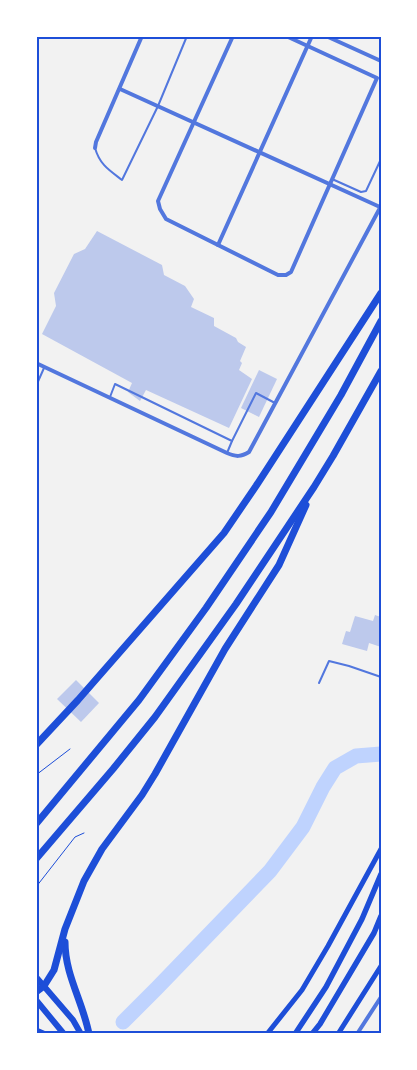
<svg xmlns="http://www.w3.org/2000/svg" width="417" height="1070" font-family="'Source Sans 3',sans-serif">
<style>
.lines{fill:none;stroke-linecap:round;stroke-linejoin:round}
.river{stroke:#bfd3fe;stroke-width:15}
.building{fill:#bdc9ec}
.path{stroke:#1d4ed8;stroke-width:1}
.service{stroke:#5277de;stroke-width:2}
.minor{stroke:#5277de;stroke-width:4}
.secondary{stroke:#1d4ed8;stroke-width:5}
.primary{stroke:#1d4ed8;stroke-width:5.5}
.trunk{stroke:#1d4ed8;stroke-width:6}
.motorway{stroke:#1d4ed8;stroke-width:7}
.neatline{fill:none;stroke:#1d4ed8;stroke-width:2}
</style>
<rect width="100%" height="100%" fill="#f2f2f2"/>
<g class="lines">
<!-- river -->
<polyline class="river" points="123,1022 157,988 270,871 303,827 323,787 335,768 356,756 381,754"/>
</g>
<!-- building -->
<g class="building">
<polygon points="97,231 162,265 164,275 185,286 194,299 191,307 214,318 214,326 236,338 238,342 246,347 240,361 242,363 239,370 252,379 229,428 146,390 140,401 128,392 132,383 42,334 56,306 54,293 74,254 85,249"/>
<polygon points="259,370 277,379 259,417 241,408"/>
<polygon points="375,615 381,617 381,647 369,643 367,651 342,644 346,631 350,632 355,616 373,621"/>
<polygon points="76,680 99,703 81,722 57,699"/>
</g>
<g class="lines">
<!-- path -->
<g class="path">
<polyline points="36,775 70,749"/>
<polyline points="36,887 75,837 84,833"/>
</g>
<!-- service -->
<g class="service">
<path d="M 95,148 C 100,165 109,170 122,180 L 158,106 L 187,36"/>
<polyline points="332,179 361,192 366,191 381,159"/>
<polyline points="36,386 44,368"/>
<polyline points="110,397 115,384 232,441 227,453"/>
<polyline points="232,441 256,393 275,403"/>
<polyline points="319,683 329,661 349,666 381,677"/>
</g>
<!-- minor -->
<g class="minor">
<polyline points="233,36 158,201 160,209 166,219 278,275 286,275 291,272 377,78 286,36"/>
<polyline points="326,36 381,61"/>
<polyline points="120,89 380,207"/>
<polyline points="95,148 96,142 142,36"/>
<polyline points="218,245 312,36"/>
<path d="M 36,363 L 227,453 C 236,457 241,457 249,452 L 381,206"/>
<polyline points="357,1034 381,997"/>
</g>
<!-- secondary -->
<g class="secondary">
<polyline points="267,1034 302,990 328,946 381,849"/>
<polyline points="338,1034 381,966"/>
</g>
<!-- primary -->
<g class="primary">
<polyline points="295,1034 326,987 362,919 381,874"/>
<polyline points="312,1034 320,1024 374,933 381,916"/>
</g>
<!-- trunk -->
<g class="trunk">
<polyline points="36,977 73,1020 81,1034"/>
<polyline points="36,1000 64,1034"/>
</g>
<!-- motorway -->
<g class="motorway">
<polyline points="36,745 78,700 224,533 256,486 381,293"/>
<polyline points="36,824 139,700 206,608 271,512 341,395 381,321"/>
<polyline points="36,859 113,769 155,717 236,604 314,487 333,456 381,371"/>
<path d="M 65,942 C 65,975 83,1002 89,1034"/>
<polyline points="36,992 44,986 54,970 65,929 84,881 102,849 142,795 155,774 225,649 279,565 306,505"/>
<polyline points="36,1031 43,1034"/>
</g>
</g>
<!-- border -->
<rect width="417" height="1070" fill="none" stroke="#ffffff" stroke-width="75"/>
<rect x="38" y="38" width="342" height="994" class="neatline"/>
</svg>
